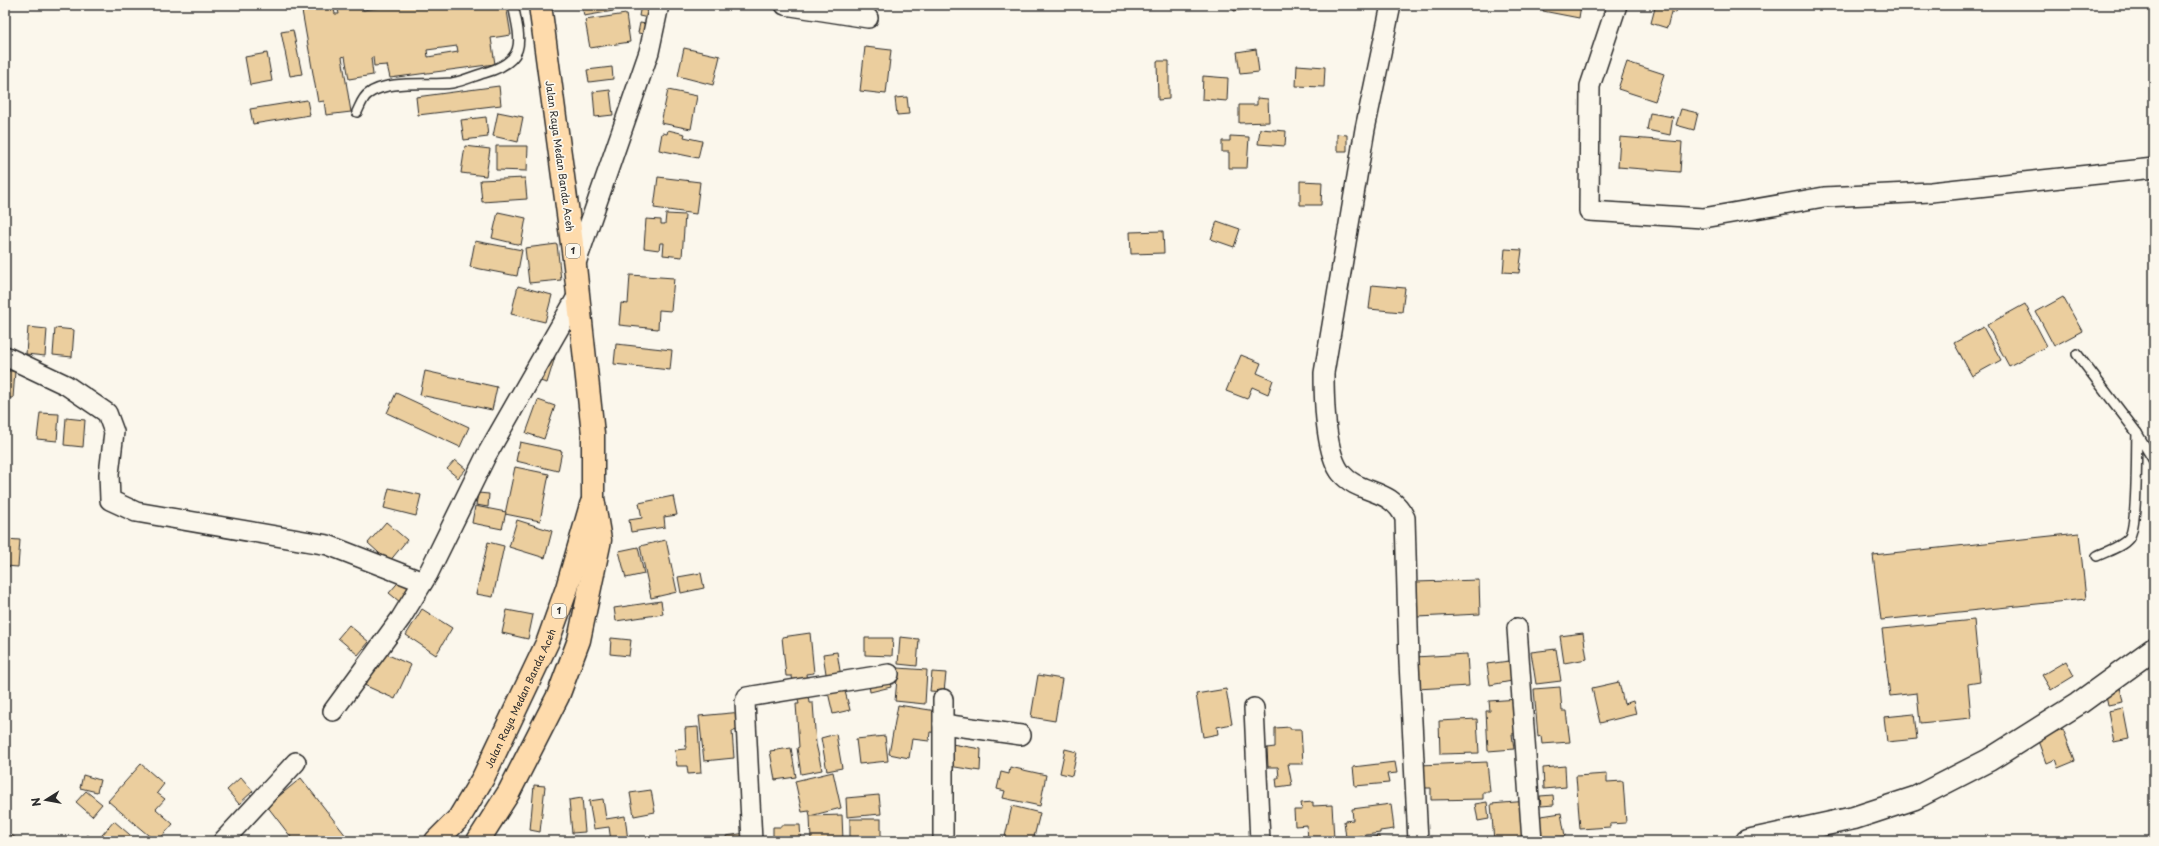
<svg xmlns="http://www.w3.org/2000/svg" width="2159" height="846" font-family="'Playpen Sans',sans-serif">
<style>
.building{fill:#ebce9e;stroke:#2b2b2b;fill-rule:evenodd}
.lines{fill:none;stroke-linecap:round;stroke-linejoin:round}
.lane-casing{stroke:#2b2b2b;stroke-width:12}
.street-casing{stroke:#2b2b2b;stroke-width:22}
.secondary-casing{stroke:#2b2b2b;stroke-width:25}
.highway-casing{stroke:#2b2b2b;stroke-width:25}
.lane{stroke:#fbf7ec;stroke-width:9}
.street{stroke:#fbf7ec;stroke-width:19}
.secondary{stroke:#fbf7ec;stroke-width:22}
.highway{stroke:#fedbac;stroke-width:22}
.labels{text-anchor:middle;stroke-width:3.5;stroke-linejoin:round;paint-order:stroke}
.shield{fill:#fbf7ec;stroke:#696865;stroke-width:1}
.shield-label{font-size:9px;font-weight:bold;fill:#2b2b2b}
.street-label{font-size:10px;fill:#2b2b2b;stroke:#fbf7ec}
</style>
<rect width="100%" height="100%" fill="#fbf7ec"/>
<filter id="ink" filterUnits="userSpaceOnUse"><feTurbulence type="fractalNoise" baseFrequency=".025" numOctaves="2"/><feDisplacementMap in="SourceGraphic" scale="8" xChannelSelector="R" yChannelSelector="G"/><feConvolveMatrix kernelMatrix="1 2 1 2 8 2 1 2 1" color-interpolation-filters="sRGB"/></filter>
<g filter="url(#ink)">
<!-- building -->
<g class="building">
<path d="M 301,5 L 333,5 L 335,14 L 339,14 L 337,5 L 362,5 L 363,10 L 398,5 L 487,5 L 487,7 L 506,5 L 511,35 L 491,38 L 495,64 L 390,78 L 387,65 L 374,66 L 373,57 L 371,58 L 373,75 L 349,79 L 345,56 L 342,57 L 351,112 L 326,115 L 324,101 L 318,102 ZM 457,46 L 458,52 L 428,57 L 427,50 Z"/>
<polygon points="582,5 630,5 631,8 584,16"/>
<polygon points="641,5 656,5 653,19 639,16"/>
<polygon points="1233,5 1246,5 1247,9 1234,11"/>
<polygon points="1544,5 1581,5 1579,18 1543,11"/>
<polygon points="1651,5 1677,5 1676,13 1671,12 1667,28 1651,23 1655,8 1651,7"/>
<polygon points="626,14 630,42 590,48 585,20"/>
<polygon points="640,23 652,25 650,35 638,33"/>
<polygon points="293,30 302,74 290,76 281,32"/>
<polygon points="865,47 891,50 886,94 860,91"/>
<polygon points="684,48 720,56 713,85 678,76"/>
<polygon points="1256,49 1259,72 1240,74 1237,52"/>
<polygon points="267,53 272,81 250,85 245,57"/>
<polygon points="1157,61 1169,61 1169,99 1158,100"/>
<polygon points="1627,62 1664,74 1655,101 1618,89"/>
<polygon points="1297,65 1325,67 1324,87 1296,86"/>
<polygon points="612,67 613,79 589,82 587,70"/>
<polygon points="1203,76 1228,78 1227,101 1202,99"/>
<polygon points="499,86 501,105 418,115 416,97"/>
<polygon points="610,90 613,115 595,117 593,92"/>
<polygon points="668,90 697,96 691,129 661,123"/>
<polygon points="907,97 909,114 897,115 895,98"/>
<polygon points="1257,98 1268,99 1269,122 1239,123 1239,105 1257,105"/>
<polygon points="307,100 310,115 253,124 250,109"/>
<polygon points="1681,109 1698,113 1694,130 1676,125"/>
<polygon points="498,112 523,117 518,142 493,136"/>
<polygon points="1650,113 1673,117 1670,135 1647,130"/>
<polygon points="486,117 488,137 464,140 461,120"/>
<polygon points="1260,129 1286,131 1285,146 1258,144"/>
<polygon points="668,130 685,134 684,137 702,141 698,158 659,150 662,133 667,134"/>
<polygon points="1337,134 1347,135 1347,151 1337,151"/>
<polygon points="1230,136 1249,137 1247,168 1229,168 1229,152 1222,152 1222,141 1230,141"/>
<polygon points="1620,137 1682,142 1680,172 1618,167"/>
<polygon points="465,146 490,149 486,176 461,173"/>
<polygon points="496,146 528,146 527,171 496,170"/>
<polygon points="658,177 700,182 696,214 654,208"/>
<polygon points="525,178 527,199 482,202 480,180"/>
<polygon points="1300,181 1322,182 1321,205 1300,205"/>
<polygon points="498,212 526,218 521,245 492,238"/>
<polygon points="666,214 685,215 682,257 663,255 664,243 660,243 659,250 644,248 646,219 661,220 661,224 665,224"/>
<polygon points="1217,221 1240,229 1234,247 1211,239"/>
<polygon points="1163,231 1164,253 1131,254 1130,232"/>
<polygon points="475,241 522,250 517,276 470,267"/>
<polygon points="557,244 561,280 529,283 525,248"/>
<polygon points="1505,249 1522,250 1519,273 1503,272"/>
<polygon points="630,275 674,278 671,311 659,310 658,329 619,325 621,303 628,304"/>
<polygon points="1372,285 1405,288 1402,312 1369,309"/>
<polygon points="518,286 552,295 545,322 511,314"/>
<polygon points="2063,297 2082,331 2054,346 2036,312"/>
<polygon points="2025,304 2047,346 2009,366 1987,325"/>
<polygon points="28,327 47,329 45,356 26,354"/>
<polygon points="1983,327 2001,360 1972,376 1954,343"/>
<polygon points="55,328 74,330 72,357 53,355"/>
<polygon points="616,344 672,350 670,370 614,364"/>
<polygon points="544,354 555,357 547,383 536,380"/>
<polygon points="1241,355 1261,363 1257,373 1273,380 1268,394 1252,387 1247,399 1226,391"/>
<polygon points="5,371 15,371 13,398 5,398"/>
<polygon points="425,371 497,387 492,410 420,395"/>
<polygon points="396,393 469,427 460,447 387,413"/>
<polygon points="538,400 555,406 544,439 526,433"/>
<polygon points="40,413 59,414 57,441 37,439"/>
<polygon points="66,418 85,420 83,447 64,445"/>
<polygon points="520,442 562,451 558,471 516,461"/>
<polygon points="455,460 466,469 458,478 447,469"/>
<polygon points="515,467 549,474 540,521 505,514"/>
<polygon points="389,488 421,495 416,516 384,508"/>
<polygon points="478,493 489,494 488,507 476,505"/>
<polygon points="673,496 677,515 664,517 665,527 631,532 629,520 642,518 639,503"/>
<polygon points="475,506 506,512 502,529 472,523"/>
<polygon points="517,520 552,531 545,558 509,547"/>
<polygon points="386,522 407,540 389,562 368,543"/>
<polygon points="2079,533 2086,599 1881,620 1873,555"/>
<polygon points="5,539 20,540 18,567 5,566"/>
<polygon points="666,540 677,592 651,598 640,546"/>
<polygon points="488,542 504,546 493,597 476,594"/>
<polygon points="638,547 644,574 626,578 619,551"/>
<polygon points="701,573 704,588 681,593 678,577"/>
<polygon points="403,577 414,586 400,602 389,593"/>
<polygon points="1479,580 1480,614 1417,617 1416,582"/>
<polygon points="661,601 663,614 616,621 614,608"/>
<polygon points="422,609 452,628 436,655 406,635"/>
<polygon points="507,610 533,615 528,639 502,633"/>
<polygon points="1974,620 1980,682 1968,684 1971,718 1920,723 1917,693 1890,696 1882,629"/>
<polygon points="349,625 369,642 358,655 338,638"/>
<polygon points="810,633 814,673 806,674 807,682 793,683 792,676 786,676 782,637"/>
<polygon points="1583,633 1587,659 1564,663 1560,636"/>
<polygon points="900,637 919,639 917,666 898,664"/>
<polygon points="611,638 631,640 629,656 610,654"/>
<polygon points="865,638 893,638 892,656 865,655"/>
<polygon points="1556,649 1561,681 1536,684 1531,652"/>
<polygon points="377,650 411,665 395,699 362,684"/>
<polygon points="837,652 841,677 827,680 823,654"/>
<polygon points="1467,654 1469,686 1417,689 1415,657"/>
<polygon points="1509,661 1512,681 1490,685 1487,664"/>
<polygon points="2066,661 2074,676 2051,690 2042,675"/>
<polygon points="898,668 927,670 925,704 895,701"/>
<polygon points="932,672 946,673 944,692 930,691"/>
<polygon points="1038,675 1062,679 1055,721 1031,717"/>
<polygon points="889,679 891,687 870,692 869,684"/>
<polygon points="1619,682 1624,704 1633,701 1636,714 1600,723 1592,688"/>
<polygon points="843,684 850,710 833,714 827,688"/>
<polygon points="1560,687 1562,711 1566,711 1570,742 1542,744 1541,736 1538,737 1534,689"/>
<polygon points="2120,687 2123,702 2108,705 2105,690"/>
<polygon points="1226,689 1232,724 1217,727 1218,734 1203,737 1196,694"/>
<polygon points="808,695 809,703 813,703 816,744 822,770 801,774 797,748 799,747 796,704 799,704 797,696"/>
<polygon points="1519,699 1522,733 1512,734 1514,749 1488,751 1486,711 1490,711 1489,701"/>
<polygon points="898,705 943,712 939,733 930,732 929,741 912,739 909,758 889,754"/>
<polygon points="2123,708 2129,739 2114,742 2108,711"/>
<polygon points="742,712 744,730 732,731 734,758 704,761 699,716"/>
<polygon points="1914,714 1917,739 1887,742 1884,717"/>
<polygon points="1477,719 1479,753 1440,754 1439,721"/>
<polygon points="698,727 701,773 688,774 687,766 677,766 675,750 686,749 685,728"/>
<polygon points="1290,727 1290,729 1301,729 1303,764 1288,764 1292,785 1277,787 1276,778 1279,778 1278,767 1268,767 1267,748 1275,747 1275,728"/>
<polygon points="2063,729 2075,761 2058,768 2055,759 2046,763 2037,738"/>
<polygon points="836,734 842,768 827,771 821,738"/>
<polygon points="885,736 888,761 859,764 856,739"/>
<polygon points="952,744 981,749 980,771 949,766"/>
<polygon points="791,748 796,777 775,780 770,751"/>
<polygon points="1065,749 1077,752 1072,776 1060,773"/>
<polygon points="1395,762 1397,773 1387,774 1389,783 1355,786 1353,767"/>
<polygon points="1487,762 1490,792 1483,792 1483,799 1431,800 1431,788 1421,788 1420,765"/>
<polygon points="141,764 164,784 157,793 165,799 156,809 173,824 158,841 155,841 108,801"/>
<polygon points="1565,766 1566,787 1544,789 1543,768"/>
<polygon points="1010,767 1046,775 1040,806 1003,798 1005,791 997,789 1001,772 1009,774"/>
<polygon points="833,772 841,808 810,816 809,811 802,812 795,781"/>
<polygon points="1607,774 1607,782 1623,781 1626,823 1610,824 1610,827 1580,829 1576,776"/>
<polygon points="83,775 100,780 97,792 80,788"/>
<polygon points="241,777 253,791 239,804 227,790"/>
<polygon points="301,778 350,841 294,841 267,806"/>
<polygon points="534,785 545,786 540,832 530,830"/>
<polygon points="651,790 655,812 634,816 630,793"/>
<polygon points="86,791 102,804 92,816 76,802"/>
<polygon points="879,795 881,814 847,817 846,798"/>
<polygon points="1553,795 1554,805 1541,806 1540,796"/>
<polygon points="582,798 585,832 572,833 569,800"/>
<polygon points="603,799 606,819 625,816 628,841 611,841 609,827 594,829 589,801"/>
<polygon points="1528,801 1531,841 1494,841 1491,804"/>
<polygon points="1313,802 1313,806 1332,805 1334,839 1308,841 1307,825 1295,826 1294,810 1302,810 1301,803"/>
<polygon points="1487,802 1489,819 1478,821 1475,804"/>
<polygon points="1391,804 1394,829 1380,831 1380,833 1346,838 1344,821 1353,820 1352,809"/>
<polygon points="1012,806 1040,813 1033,841 1004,841"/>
<polygon points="1561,813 1565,836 1539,840 1535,817"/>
<polygon points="842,815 843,841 811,841 810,816"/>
<rect x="850" y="819" width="31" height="22"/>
<polygon points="114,821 137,841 97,841"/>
<polygon points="781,825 800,825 801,841 773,841 773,827 781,827"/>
<polygon points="746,833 747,841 727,841 726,836"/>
<polygon points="12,835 19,841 6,841"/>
<polygon points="88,835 94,841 81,841"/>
<polygon points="1379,836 1379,840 1396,838 1396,841 1356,840"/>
<rect x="947" y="838" width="11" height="3"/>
</g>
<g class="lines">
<!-- lane casing -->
<g class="lane-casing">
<g id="lane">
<path d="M 357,112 C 360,106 363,97 368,94 C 388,79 428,86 452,83 C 463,81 474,76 484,73 C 527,61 521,42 513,5"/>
<polyline points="2077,354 2137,433 2154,461"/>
<path d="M 2097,556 C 2107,551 2122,547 2129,538 C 2138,526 2136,452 2137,433"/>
</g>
</g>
<!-- street casing -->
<g class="street-casing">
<g id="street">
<polyline points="785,5 868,18"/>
<path d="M 1391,5 L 1365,129 L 1324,373 C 1324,398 1325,453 1341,473 C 1359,495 1391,487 1405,518 L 1409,662 L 1418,841"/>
<polyline points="1617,5 1590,86 1589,211 1703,218 1824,197 1931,192 2154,168"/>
<polyline points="575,266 649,52 659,5"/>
<polyline points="5,356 66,385 107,413 114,432 109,474 110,500 136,512 328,545 423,582"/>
<polyline points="1517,628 1532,841"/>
<polyline points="943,699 943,841"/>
<polyline points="1254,708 1260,841"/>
<polyline points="333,711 401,618 428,574 486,456 578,295"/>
<polyline points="943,724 1021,735"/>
<polyline points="223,841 296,762"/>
<polyline points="752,841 745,702 747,697 889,674"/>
</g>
</g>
<!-- secondary casing -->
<g class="secondary-casing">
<polyline id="secondary" points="1747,841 1854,818 1915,798 1989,760 2078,704 2154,649"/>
</g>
<!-- highway casing -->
<g class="highway-casing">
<g id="highway">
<path id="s1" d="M 436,841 L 459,818 L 483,778 L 548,641 L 567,588 L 591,505"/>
<polyline points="478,841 509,792 558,696 579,640 600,540 593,498 593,434 575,266 540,5"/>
</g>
</g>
<!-- lane -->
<use href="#lane" class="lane"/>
<!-- street -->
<use href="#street" class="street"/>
<!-- secondary -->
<use href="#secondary" class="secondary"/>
<!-- highway -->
<use href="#highway" class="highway"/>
</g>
</g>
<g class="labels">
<!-- shield labels -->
<g class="shield">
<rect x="566" y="244" width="14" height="14" rx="3"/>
<rect x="552" y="604" width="14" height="14" rx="3"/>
</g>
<g class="shield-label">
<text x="573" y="254">1</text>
<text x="559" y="614">1</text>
</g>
<!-- street labels -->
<g class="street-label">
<text transform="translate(560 156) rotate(82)" y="4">Jalan Raya Medan Banda Aceh</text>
<text dy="4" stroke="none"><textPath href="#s1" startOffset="167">Jalan Raya Medan Banda Aceh</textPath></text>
</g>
</g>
<!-- margin -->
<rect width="2159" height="846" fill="none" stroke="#fbf7ec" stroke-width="20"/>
<rect x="10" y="10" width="2139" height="826" fill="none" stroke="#2b2b2b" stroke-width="1.5" filter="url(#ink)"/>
<!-- north arrow -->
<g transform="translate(46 800) rotate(259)" stroke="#fbf7ec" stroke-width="3" paint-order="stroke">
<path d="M0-3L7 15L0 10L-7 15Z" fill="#2b2b2b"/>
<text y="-6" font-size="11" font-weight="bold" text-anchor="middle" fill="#2b2b2b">N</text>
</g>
</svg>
